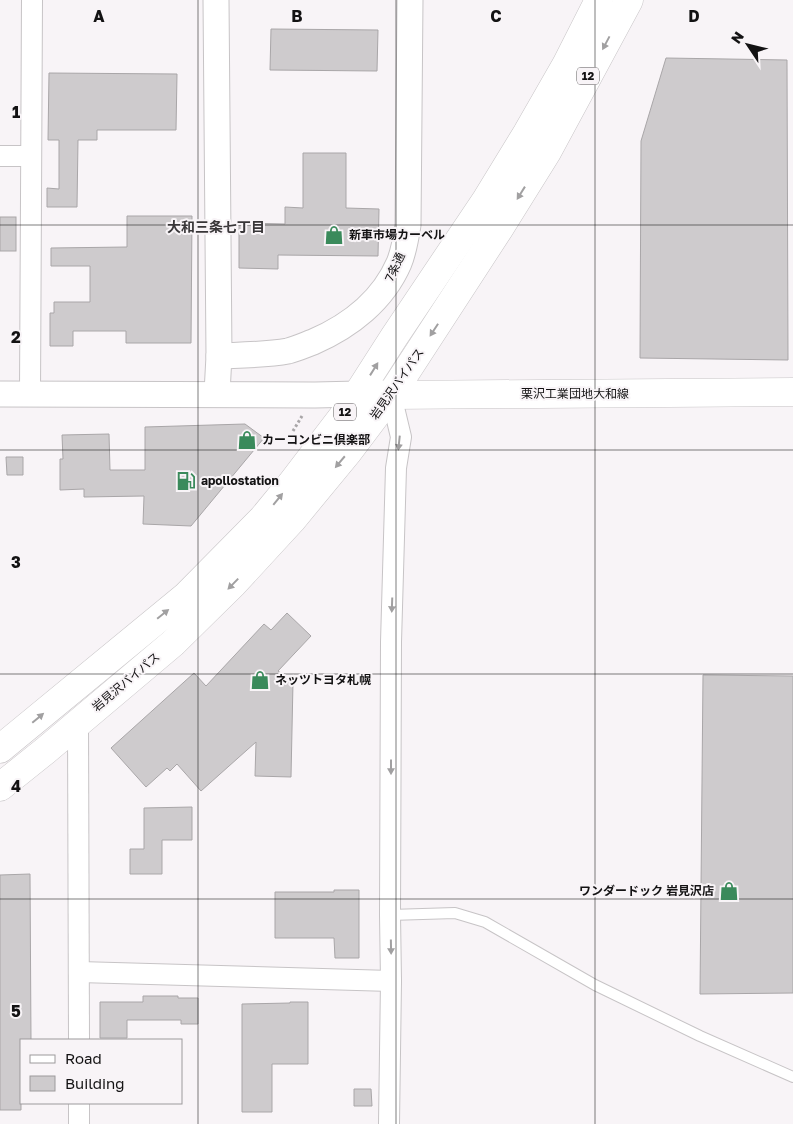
<svg xmlns="http://www.w3.org/2000/svg" width="793" height="1124" font-family="'Golos Text','Noto Sans JP',sans-serif">
<style>
.building{fill:#cecbcd;stroke:#a9a6a8}
.lines{fill:none;stroke-linecap:round;stroke-linejoin:round}
.service-casing{stroke:#c7c4c6;stroke-width:12}
.minor-casing{stroke:#c7c4c6;stroke-width:22}
.tertiary-casing{stroke:#c7c4c6;stroke-width:27}
.secondary-casing{stroke:#c7c4c6;stroke-width:29}
.trunk-casing{stroke:#c7c4c6;stroke-width:29}
.path{stroke:#a9a6a8;stroke-width:3;stroke-dasharray:2.5 2.5;stroke-linecap:butt}
.service{stroke:#fff;stroke-width:10}
.minor{stroke:#fff;stroke-width:20}
.tertiary{stroke:#fff;stroke-width:25}
.secondary{stroke:#fff;stroke-width:28}
.trunk{stroke:#fff;stroke-width:28}
.oneway{fill:#a1a0a1}
.grid{fill:none;stroke:#131213;stroke-width:1;stroke-opacity:0.55}
.labels{text-anchor:middle;stroke-width:4;stroke-linejoin:round;paint-order:stroke}
.shield{fill:#f8f4f7;stroke:#585657;stroke-width:1}
.shield-label{font-size:11px;font-weight:bold;fill:#131213}
.poi-label{font-size:12px;font-weight:bold;fill:#131213;stroke:#f8f4f7;text-anchor:start}
.street-label{font-size:12px;fill:#131213;stroke:#f8f4f7}
.neighbourhood-label{font-size:14px;font-weight:bold;fill:#383638;stroke:#f8f4f7}
.grid-label{font-size:16px;text-anchor:middle;font-weight:bold;fill:#131213;stroke:#f8f4f7;stroke-width:4;stroke-linejoin:round;paint-order:stroke}
</style>
<rect width="100%" height="100%" fill="#f8f4f7"/>
<!-- building -->
<g class="building">
<polygon points="271,29 378,30 377,71 270,70"/>
<polygon points="666,58 787,60 788,360 640,358 641,141"/>
<polygon points="49,73 177,74 176,130 97,130 97,140 78,140 77,207 47,207 47,188 59,189 59,140 48,140"/>
<polygon points="303,153 346,153 346,208 379,209 378,256 278,255 278,269 239,268 239,223 285,224 285,207 303,208"/>
<polygon points="127,216 192,216 191,343 126,343 126,331 73,331 73,346 50,346 50,313 54,313 54,302 90,302 90,266 51,266 51,248 127,247"/>
<rect x="0" y="217" width="16" height="34"/>
<polygon points="245,424 264,438 191,526 143,524 144,496 84,497 84,489 60,490 60,459 63,459 62,435 109,434 110,470 145,470 145,427"/>
<polygon points="6,457 23,457 23,475 7,475"/>
<polygon points="287,613 311,636 278,671 293,682 291,777 255,776 256,742 201,791 177,764 170,771 167,768 146,787 111,748 194,673 206,686 264,624 271,630"/>
<polygon points="703,675 793,676 793,993 700,994"/>
<polygon points="192,807 192,840 162,840 162,874 130,874 130,849 144,849 144,808"/>
<polygon points="30,874 31,1040 21,1040 21,1110 0,1110 0,875"/>
<polygon points="334,890 359,890 359,958 335,958 334,938 275,938 275,892 334,892"/>
<polygon points="143,996 178,996 178,998 198,998 198,1024 181,1024 181,1020 127,1020 127,1038 100,1038 100,1002 143,1002"/>
<polygon points="290,1002 308,1002 308,1064 272,1064 272,1112 242,1112 242,1004 290,1003"/>
<polygon points="354,1089 371,1089 372,1106 354,1106"/>
</g>
<g class="lines">
<!-- service casing -->
<g class="service-casing">
<polyline id="service" points="390,915 455,913 485,922 595,985 700,1036 793,1077"/>
</g>
<!-- minor casing -->
<g class="minor-casing">
<g id="minor">
<polyline points="0,156 31,156"/>
<polyline points="30,394 32,0"/>
<polyline points="78,723 79,1040"/>
<polyline points="79,972 391,981"/>
<polyline points="79,1103 79,1124"/>
<polyline points="389,1124 391,981 390,915 391,642 396,468 401,437 391,395"/>
</g>
</g>
<!-- tertiary casing -->
<g class="tertiary-casing">
<g id="tertiary">
<polyline points="216,0 219,356 217,393"/>
<path d="M 219,356 C 242,355 266,355 288,351 C 296,349 305,345 313,342 C 350,326 383,300 399,263 C 404,251 406,238 408,225 L 410,0"/>
<polyline points="0,394 315,395 358,394"/>
</g>
</g>
<!-- secondary casing -->
<g class="secondary-casing">
<polyline id="secondary" points="370,394 391,395 793,392"/>
</g>
<!-- trunk casing -->
<g class="trunk-casing">
<g id="trunk">
<polyline points="0,749 186,596 263,518 291,484 346,412 394,337 486,200 527,133 566,65 599,0"/>
<polyline points="0,787 45,751 173,643 233,584 292,520 348,452 391,395 499,229 547,152 629,0"/>
</g>
</g>
<!-- path -->
<polyline class="path" points="293,431 302,416"/>
<!-- service -->
<use href="#service" class="service"/>
<!-- minor -->
<use href="#minor" class="minor"/>
<!-- tertiary -->
<use href="#tertiary" class="tertiary"/>
<!-- secondary -->
<use href="#secondary" class="secondary"/>
<!-- trunk -->
<use href="#trunk" class="trunk"/>
</g>
<!-- one-way arrows -->
<defs><path id="oneway-solid" d="M-6-.8H1V-3.2L6.5 0L1 3.2V.8H-6Z" transform="scale(1.25)"/></defs>
<g class="oneway">
<use href="#oneway-solid" transform="translate(606 43) rotate(118)"/>
<use href="#oneway-solid" transform="translate(521 193) rotate(122)"/>
<use href="#oneway-solid" transform="translate(434 330) rotate(123)"/>
<use href="#oneway-solid" transform="translate(374 369) rotate(-58)"/>
<use href="#oneway-solid" transform="translate(399 443) rotate(96)"/>
<use href="#oneway-solid" transform="translate(340 462) rotate(130)"/>
<use href="#oneway-solid" transform="translate(278 499) rotate(-51)"/>
<use href="#oneway-solid" transform="translate(233 584) rotate(134)"/>
<use href="#oneway-solid" transform="translate(392 605) rotate(92)"/>
<use href="#oneway-solid" transform="translate(163 614) rotate(-39)"/>
<use href="#oneway-solid" transform="translate(38 718) rotate(-40)"/>
<use href="#oneway-solid" transform="translate(391 767) rotate(90)"/>
<use href="#oneway-solid" transform="translate(391 947) rotate(89)"/>
</g>
<!-- grid -->
<path class="grid" d="M 198,0 L 198,1124M 396,0 L 396,1124M 595,0 L 595,1124M 0,225 L 793,225M 0,450 L 793,450M 0,674 L 793,674M 0,899 L 793,899"/>
<!-- icons -->
<defs>
<g id="shop-bare" transform="scale(1.5)"><path d="M-5-2.5h2.3a2.7 3.5 0 0 1 5.4 0H5L5.5 6h-11ZM-1.5-2.5h3a1.5 2.3 0 0 0-3 0Z" fill="#3a8a5b" stroke="#f8f4f7" stroke-width="2.5" paint-order="stroke"/></g>
<g id="fuel-bare" transform="scale(1.5)"><path d="M-5.5-6h7V0h2V4h1.3V-2.5L3-4.5l.8-.8L6-3V5H2.5V1h-1V6h-7ZM-4.2-4.7v3.2H.2V-4.7Z" fill="#3a8a5b" stroke="#f8f4f7" stroke-width="2.5" paint-order="stroke"/></g>
</defs>
<g fill-rule="evenodd">
<use href="#shop-bare" x="334" y="235"/>
<use href="#shop-bare" x="247" y="440"/>
<use href="#fuel-bare" x="186" y="481"/>
<use href="#shop-bare" x="260" y="680"/>
<use href="#shop-bare" x="729" y="891"/>
</g>
<g class="labels">
<!-- shield labels -->
<g class="shield">
<rect x="577" y="67.5" width="22" height="17" rx="4"/>
<rect x="334" y="403.5" width="22" height="17" rx="4"/>
</g>
<g class="shield-label">
<text x="588" y="80">12</text>
<text x="345" y="416">12</text>
</g>
<!-- poi labels -->
<g class="poi-label">
<text x="349" y="239">新車市場カーベル</text>
<text x="262" y="444">カーコンビニ倶楽部</text>
<text x="201" y="485">apollostation</text>
<text x="275" y="684">ネッツトヨタ札幌</text>
<text x="714" y="895" text-anchor="end">ワンダードック 岩見沢店</text>
</g>
<!-- street labels -->
<g class="street-label">
<text transform="translate(395 267) rotate(-65)" y="4">7条通</text>
<text transform="translate(397 384) rotate(-55)" y="4">岩見沢バイパス</text>
<text x="575" y="398">栗沢工業団地大和線</text>
<text transform="translate(126 682) rotate(-40)" y="4">岩見沢バイパス</text>
</g>
<!-- neighbourhood labels -->
<g class="neighbourhood-label">
<text x="216" y="232">大和三条七丁目</text>
</g>
</g>
<g class="grid-label">
<text x="99" y="22">A</text>
<text x="297" y="22">B</text>
<text x="496" y="22">C</text>
<text x="694" y="22">D</text>
<text x="16" y="118">1</text>
<text x="16" y="343">2</text>
<text x="16" y="568">3</text>
<text x="16" y="792">4</text>
<text x="16" y="1017">5</text>
</g>
<!-- legend -->
<rect x="20" y="1039" width="162" height="65" fill="#f8f4f7" stroke="#9c9a9c"/>
<rect x="30" y="1055" width="25" height="8" fill="#ffffff" stroke="#9c9a9c"/>
<text x="65" y="1064" font-size="15" fill="#131213">Road</text>
<rect x="30" y="1076" width="25" height="15" fill="#cecbcd" stroke="#9c9a9c"/>
<text x="65" y="1089" font-size="15" fill="#131213">Building</text>
<!-- north arrow -->
<g transform="translate(748 45) rotate(305)" stroke="#f8f4f7" stroke-width="4" paint-order="stroke">
<path d="M0-4L9 19L0 12L-9 19Z" fill="#131213"/>
<text y="-8" font-size="14" font-weight="bold" text-anchor="middle" fill="#131213">N</text>
</g>
</svg>
